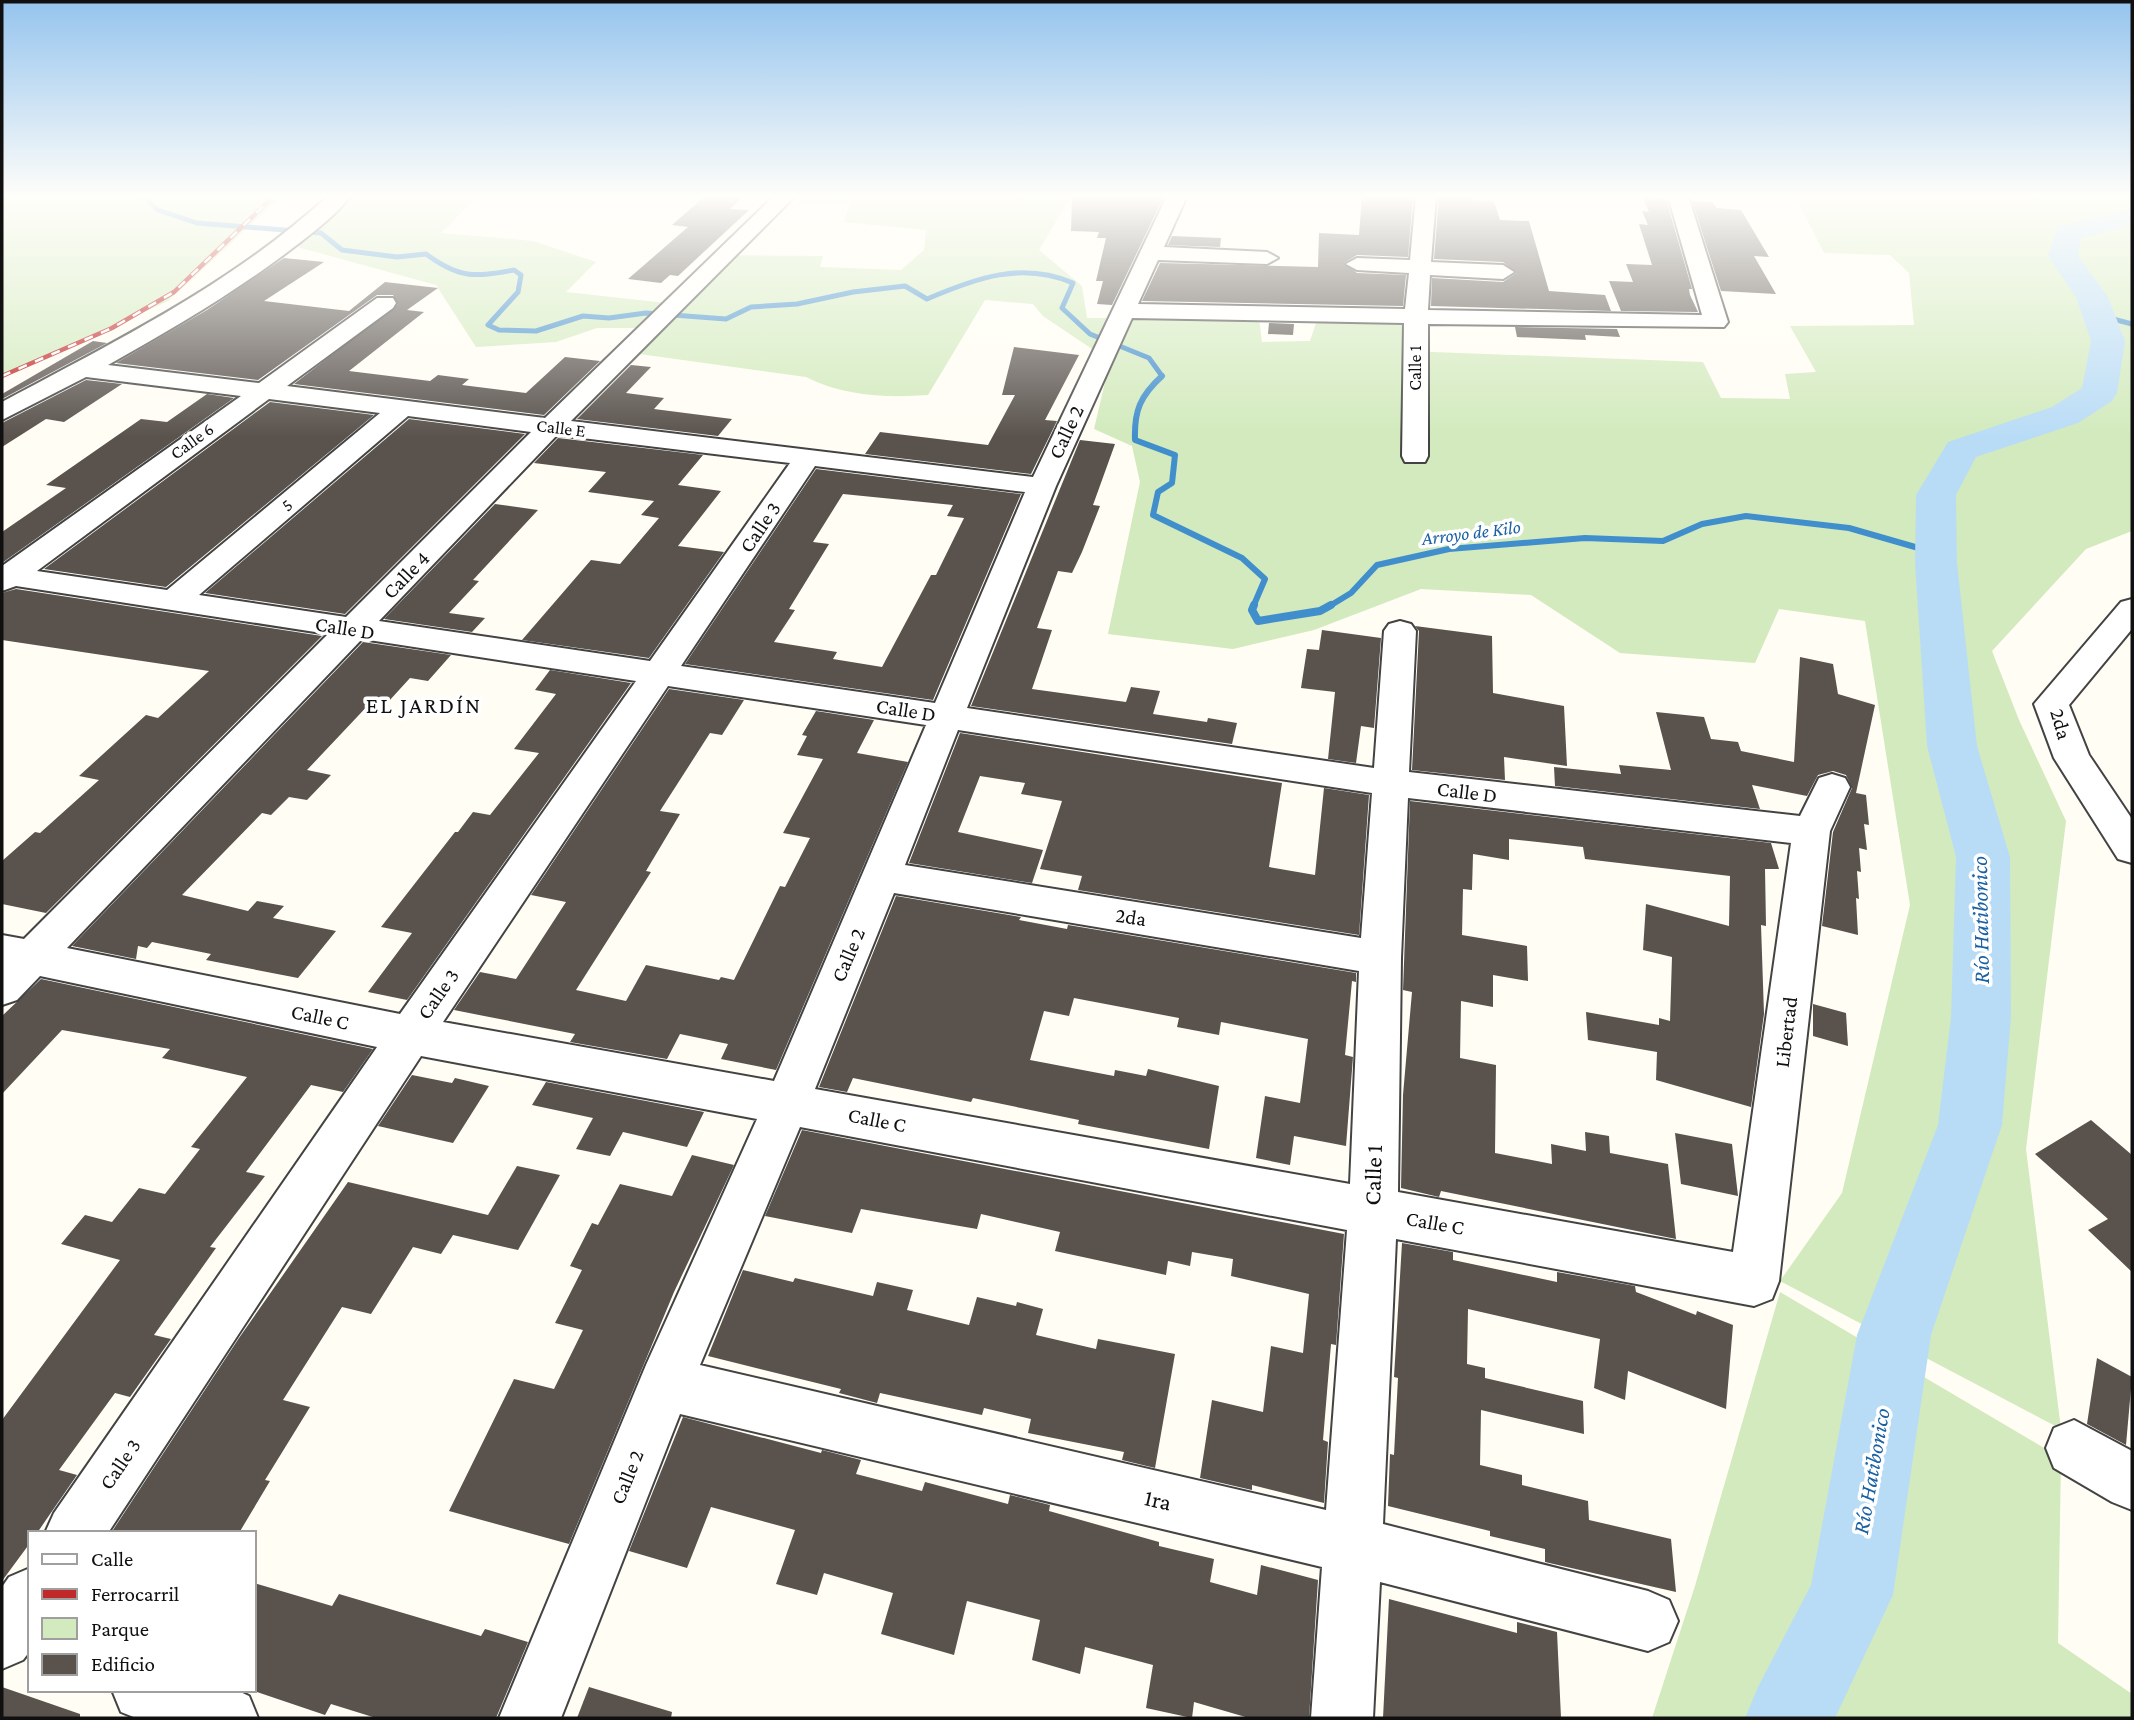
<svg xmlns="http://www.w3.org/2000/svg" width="2134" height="1720" font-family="'Crimson Pro',serif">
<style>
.green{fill:#d2eabd}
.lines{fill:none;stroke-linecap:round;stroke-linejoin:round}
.stream-far2{stroke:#418ecc;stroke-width:5}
.stream-far1{stroke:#418ecc;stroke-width:6}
.stream{stroke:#418ecc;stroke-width:8}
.river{fill:#b9dcf6;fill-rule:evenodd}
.building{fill:#59524d;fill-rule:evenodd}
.minor-casing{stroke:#434343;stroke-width:4}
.minor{fill:#fff;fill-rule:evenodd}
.rail-casing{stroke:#c02929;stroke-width:4.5}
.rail{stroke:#fff;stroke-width:2.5;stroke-dasharray:9;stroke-linecap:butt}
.labels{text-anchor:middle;stroke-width:7;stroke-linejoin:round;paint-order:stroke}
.far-street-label{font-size:18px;fill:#101010;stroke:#fff}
.far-water-label{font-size:19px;font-style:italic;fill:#1a60a2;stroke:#fff}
.street-label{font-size:21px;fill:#101010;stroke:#fff}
.neighbourhood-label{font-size:23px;letter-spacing:2px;fill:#101010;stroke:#fff}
.water-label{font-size:23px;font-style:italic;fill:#1a60a2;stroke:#fff}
.near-street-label{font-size:24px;fill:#101010;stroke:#fff}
</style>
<rect width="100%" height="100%" fill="#fffdf4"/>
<!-- green -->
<g class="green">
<polygon points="2,196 282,196 168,301 2,378"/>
<path d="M 351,196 L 478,196 L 441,233 L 533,241 L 596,262 L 566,292 L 666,303 L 723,255 L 823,256 L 820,267 L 901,270 L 924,250 L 926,230 L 844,222 L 850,203 L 797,204 L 805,196 L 1071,196 L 1039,250 L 1082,286 L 1087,318 L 1259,318 L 1262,342 L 1310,341 L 1317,320 L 1404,320 L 1406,351 L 1703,362 L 1721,398 L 1790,399 L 1785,374 L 1816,372 L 1790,326 L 1914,325 L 1909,273 L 1890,255 L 1824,253 L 1795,196 L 2132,196 L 2132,531 L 2086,549 L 1992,651 L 2019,720 L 2066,821 L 2026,1149 L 2061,1429 L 1780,1281 L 1842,1193 L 1910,905 L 1865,621 L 1779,609 L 1755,663 L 1620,653 L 1531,595 L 1421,589 L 1314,630 L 1233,649 L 1108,634 L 1140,482 L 1132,446 L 1094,429 L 1110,361 L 1043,316 L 1033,304 L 985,300 L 928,395 C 887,398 843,396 806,377 L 625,352 L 640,328 L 597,328 L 556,342 L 476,347 L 436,285 L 294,246 L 328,220 Z"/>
<polygon points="1780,1292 2061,1458 2058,1643 2132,1694 2132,1718 1652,1718 1695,1586"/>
</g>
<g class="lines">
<!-- stream-far2 -->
<g class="stream-far2">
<path d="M 143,196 L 158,210 L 197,223 L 321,233 L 342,250 L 397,257 L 426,254 C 460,279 474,277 514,270 L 521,275 L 518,292 L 488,325 L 499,330 L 536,331 L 583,316 L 609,318 L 646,313 L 726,319 L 751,307 L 797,304 L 853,292 L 905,286 L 927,299 C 976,278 1022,261 1073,283 L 1062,308 L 1090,334 L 1149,358 L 1162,376 L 1160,378"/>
<polyline points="2098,315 2132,324"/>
</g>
<!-- stream-far1 -->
<g class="stream-far1">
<path d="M 1162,376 C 1140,396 1134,411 1135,440 L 1175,455 L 1172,483 L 1158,492 L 1153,515 L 1242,558 L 1265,579 L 1253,607"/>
<polyline points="1328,607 1351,593 1377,565 1449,549 1585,538 1663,541 1702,524 1746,516 1849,528 1936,553"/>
</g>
<!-- stream -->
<polyline class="stream" points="1254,605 1252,610 1258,621 1320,611 1331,605"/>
<!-- river -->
<polygon class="river" points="2132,209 2132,225 2081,238 2078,256 2108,297 2125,341 2117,393 2112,401 2078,423 1976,457 1956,495 1957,563 1977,746 2010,857 2011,1017 2002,1125 1931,1335 1893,1595 1835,1718 1745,1718 1758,1687 1811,1585 1857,1335 1938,1125 1951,1017 1956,857 1927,746 1915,563 1916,495 1948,442 2052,407 2082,388 2091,341 2076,297 2048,256 2058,226"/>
</g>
<!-- building -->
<g class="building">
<polygon points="705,196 744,196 730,209 749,210 678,276 670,275 661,283 628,279 688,227 672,225"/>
<polygon points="1072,196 1164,196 1112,305 1097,304 1103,281 1096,281 1106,238 1097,238 1099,232 1071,231"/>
<polygon points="1362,196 1413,196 1408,257 1357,255 1344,263 1357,273 1406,275 1403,306 1142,301 1160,263 1318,267 1319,233 1359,235"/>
<polygon points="1439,196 1472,196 1472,200 1494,201 1500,220 1529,221 1549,291 1605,295 1611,311 1431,306 1432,278 1503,282 1516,273 1503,262 1434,259"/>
<polygon points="1643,198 1666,199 1692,289 1689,289 1690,295 1698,312 1621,311 1609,281 1633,282 1626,264 1652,265 1639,224 1648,225 1642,211 1649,212"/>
<polygon points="1692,201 1712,202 1717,208 1741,210 1769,257 1754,256 1776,294 1721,291"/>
<polygon points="1172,236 1221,238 1220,247 1168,245"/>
<polygon points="284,258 324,262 264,301 349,311 385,282 438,288 407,310 424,312 349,371 430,381 438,375 469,379 462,385 526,393 565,357 600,361 544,415 294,384 398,304 393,295 377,295 258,380 116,363 207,310"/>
<polygon points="1269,323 1294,324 1293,335 1268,334"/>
<polygon points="1515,327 1617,329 1620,337 1585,335 1586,340 1517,337"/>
<polygon points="93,341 107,343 2,399 2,394"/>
<polygon points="1014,347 1079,355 1045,420 1057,421 1031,474 865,454 880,432 988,445 1015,395 1002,395"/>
<polygon points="631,365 651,367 626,393 664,398 654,409 732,419 718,436 577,419"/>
<polygon points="86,380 122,384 64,422 46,419 2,447 2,423"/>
<polygon points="207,394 234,398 2,563 2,532 66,488 46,485 141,419 167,422"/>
<polygon points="270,402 374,415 166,587 44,569"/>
<polygon points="409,419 525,434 345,614 205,593"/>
<polygon points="558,438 703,455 678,485 721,491 678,546 724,552 649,658 522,640 591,560 620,564 659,518 641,515 654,501 588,492 606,472 534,463"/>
<polygon points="1080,440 1115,444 1093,505 1100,506 1082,552 1072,573 1058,571 1037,628 1052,630 1032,689 1126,702 1131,687 1160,691 1153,714 1207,722 1208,718 1237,723 1232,744 971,706"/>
<path d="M 816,469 L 1021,494 L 933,700 L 685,664 ZM 843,494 L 953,505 L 947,516 L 964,518 L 936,575 L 931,575 L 882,667 L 833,659 L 837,652 L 774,642 L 795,610 L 789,609 L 829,544 L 813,542 Z"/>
<polygon points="495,504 538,510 473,580 479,581 449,613 485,618 472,632 384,619"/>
<polygon points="16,589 322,636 46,913 2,904 2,861 35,832 40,833 99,780 79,776 146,715 158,718 209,671 2,640 2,593"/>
<polygon points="1415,626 1492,636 1493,693 1564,706 1567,766 1504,757 1505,780 1412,770 1419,631"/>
<polygon points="1322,630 1381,638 1374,728 1361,726 1356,763 1328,759 1335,692 1301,688 1307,649 1319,650"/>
<polygon points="363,642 451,655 428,681 410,678 389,701 374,699 307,770 331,775 307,800 289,797 271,815 262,813 182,895 248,911 257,901 284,906 273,918 336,931 298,978 206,960 211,954 152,942 147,948 138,946 136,959 72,946"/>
<polygon points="1800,657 1833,664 1838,694 1875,705 1856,793 1866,795 1869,825 1864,824 1867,850 1859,848 1861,872 1857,871 1859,899 1856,898 1858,935 1822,926 1833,832 1852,788 1846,775 1833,771 1818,775 1807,796 1752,785 1760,809 1555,786 1554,767 1621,774 1619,765 1671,770 1656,712 1704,717 1711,739 1738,742 1741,751 1794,762"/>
<polygon points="550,670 631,683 407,1000 368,992 412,933 381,927 455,832 458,832 473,812 490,815 539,753 514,749 556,694 535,690"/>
<polygon points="669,689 744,700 722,735 710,733 660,811 680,814 646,871 651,872 576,990 626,1001 646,965 719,980 721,977 734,980 780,886 785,887 810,838 783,833 823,759 797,755 807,736 802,735 816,711 874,720 857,753 908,762 776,1070 721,1059 728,1044 680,1034 667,1059 570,1042 575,1034 454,1010 480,972 516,979 566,902 531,895"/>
<polygon points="960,733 1282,783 1269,867 1315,875 1324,788 1369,795 1359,935 1078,890 1082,876 1040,869 1062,801 1021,794 1025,783 980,776 958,832 1043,850 1032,883 909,863"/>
<polygon points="1410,801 1771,843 1779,869 1765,869 1766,926 1761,925 1764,1014 1751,1107 1656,1080 1657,1052 1588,1040 1586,1012 1659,1025 1659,1018 1670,1021 1672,957 1643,950 1646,904 1729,926 1730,876 1585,859 1583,847 1509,839 1509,860 1473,854 1472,890 1463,889 1462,935 1527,946 1528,981 1493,975 1493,1007 1461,1001 1460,1058 1496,1065 1495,1153 1552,1164 1551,1144 1586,1151 1585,1132 1609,1136 1610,1153 1668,1164 1676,1239 1441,1191 1439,1197 1401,1188 1403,1095 1412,992 1403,990"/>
<polygon points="896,896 1021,917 1019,920 1067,929 1068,925 1356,973 1356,982 1352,981 1345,1055 1353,1057 1346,1146 1294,1136 1290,1165 1256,1158 1265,1096 1300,1103 1308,1039 1221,1022 1219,1035 1177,1027 1179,1018 1074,998 1069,1016 1044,1011 1030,1060 1114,1076 1115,1070 1146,1076 1148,1069 1219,1086 1209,1149 1078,1124 1079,1120 973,1098 971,1102 853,1078 847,1092 819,1087"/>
<polygon points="41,979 373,1049 343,1092 311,1085 246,1172 265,1176 210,1247 216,1248 154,1335 171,1339 130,1397 115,1393 59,1470 77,1475 37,1533 30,1533 30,1543 2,1581 2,1420 120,1260 61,1244 85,1215 112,1222 139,1188 165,1194 200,1149 191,1147 247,1077 162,1058 170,1049 62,1030 2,1094 2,1016"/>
<polygon points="1813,1004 1846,1013 1848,1046 1813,1036"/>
<polygon points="412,1075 452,1083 455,1078 489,1086 453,1143 378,1126"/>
<polygon points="546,1082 704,1112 687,1147 623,1132 610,1156 576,1149 593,1118 532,1105"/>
<polygon points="2091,1120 2132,1155 2132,1272 2088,1230 2108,1219 2035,1154"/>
<polygon points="802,1130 1344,1234 1336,1345 1331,1344 1323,1440 1328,1442 1324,1503 1252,1485 1252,1490 1200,1478 1212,1400 1263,1412 1271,1346 1303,1353 1309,1294 1231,1276 1233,1259 1192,1252 1190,1266 1168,1261 1166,1275 1055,1251 1060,1232 981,1214 977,1229 861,1209 852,1233 765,1216"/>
<polygon points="1675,1133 1732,1144 1738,1196 1681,1184"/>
<polygon points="692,1155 734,1165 674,1292 569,1544 449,1511 514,1379 554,1389 583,1330 555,1323 582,1270 570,1266 592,1223 598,1225 620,1184 672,1196"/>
<polygon points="517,1166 560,1175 518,1250 453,1235 441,1254 413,1247 371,1314 342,1307 283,1400 310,1407 265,1480 270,1481 239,1533 111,1533 239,1338 348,1182 488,1215"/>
<polygon points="1402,1243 1453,1252 1453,1260 1557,1282 1557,1272 1635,1286 1636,1292 1696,1315 1697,1311 1733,1325 1726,1409 1628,1371 1625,1400 1594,1388 1600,1339 1468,1309 1467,1364 1485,1368 1485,1378 1583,1401 1584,1434 1481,1410 1480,1465 1522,1475 1522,1485 1588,1501 1589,1520 1671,1539 1676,1592 1545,1562 1545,1549 1490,1536 1490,1531 1388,1506 1390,1454 1394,1455 1398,1378 1394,1377"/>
<polygon points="743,1270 793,1282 795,1278 873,1296 877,1282 913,1290 907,1310 969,1325 977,1297 1016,1306 1017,1302 1043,1309 1036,1335 1096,1349 1098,1339 1175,1354 1155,1468 1122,1460 1124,1452 1028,1433 1031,1419 984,1408 982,1415 880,1393 877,1403 839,1393 841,1389 708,1356"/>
<polygon points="2097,1358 2132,1377 2126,1445 2087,1424"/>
<polygon points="683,1417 821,1453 822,1450 861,1460 856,1474 922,1491 925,1482 1008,1504 1010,1495 1050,1505 1049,1511 1159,1542 1159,1546 1214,1559 1210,1582 1257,1595 1261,1565 1318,1580 1309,1718 1249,1718 1194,1702 1192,1718 1146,1708 1153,1665 1085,1647 1080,1674 1032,1660 1040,1620 967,1601 954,1655 881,1634 893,1593 824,1573 817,1595 776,1584 795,1530 711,1507 687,1568 629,1551"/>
<polygon points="254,1583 332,1606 339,1594 481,1636 485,1629 528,1642 496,1718 376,1718 331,1704 325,1715 254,1691"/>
<polygon points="1389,1599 1517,1633 1517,1622 1557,1632 1561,1718 1383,1718"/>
<polygon points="2,1687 80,1714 80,1718 2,1718"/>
<polygon points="589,1687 672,1712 671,1718 577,1718"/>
</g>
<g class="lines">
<!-- minor casing -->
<g class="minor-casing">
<g id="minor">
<path d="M 328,196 L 350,196 C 337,214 316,230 298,244 C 239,290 174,328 108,365 L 259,383 L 377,298 L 393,298 L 396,303 L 393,308 L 287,386 L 545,418 L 774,196 L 795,196 L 571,421 L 1033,477 L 1167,196 L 1187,196 L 1164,247 L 1267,252 L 1278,258 L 1267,264 L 1158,260 L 1138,304 L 1405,309 L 1409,273 L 1357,270 L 1346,264 L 1357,258 L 1410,260 L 1416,196 L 1436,196 L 1431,262 L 1503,265 L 1514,272 L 1503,279 L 1430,275 L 1428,310 L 1702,315 L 1668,196 L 1688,196 L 1728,322 L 1724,327 L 1428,324 L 1428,456 L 1425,462 L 1405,462 L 1402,456 L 1404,323 L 1132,318 L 1056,486 L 967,708 L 1374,768 L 1384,631 L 1389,624 L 1400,621 L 1411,624 L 1416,631 L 1409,772 L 1800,816 L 1819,778 L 1832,774 L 1845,778 L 1850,787 L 1830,831 L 1779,1281 L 1772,1299 L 1754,1306 L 1396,1239 L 1383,1524 L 1648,1591 L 1669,1600 L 1678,1621 L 1669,1642 L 1648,1651 L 1380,1582 L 1373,1718 L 1311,1718 L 1322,1567 L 680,1414 L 561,1718 L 499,1718 L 646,1365 L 757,1119 L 421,1056 L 108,1533 L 45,1533 L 54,1513 L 377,1047 L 40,976 L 17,1000 L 2,1005 L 2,935 L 24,939 L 328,634 L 16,586 L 2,591 L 2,566 L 241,396 L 86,377 L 2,420 L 2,402 C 116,341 232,284 328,196 ZM 269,399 L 380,413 L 167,590 L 37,571 ZM 408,416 L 531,432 L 346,617 L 199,595 ZM 557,435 L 790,463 L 650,661 L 379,621 ZM 815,466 L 1025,492 L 935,703 L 681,666 ZM 362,639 L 636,681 L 400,1014 L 67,948 ZM 668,686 L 926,725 L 774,1081 L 443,1022 ZM 958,730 L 1372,793 L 1361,938 L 905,865 ZM 1408,798 L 1791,843 L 1733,1252 L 1398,1192 L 1401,958 ZM 894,893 L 1359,971 L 1350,1184 L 815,1089 ZM 800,1127 L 1347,1230 L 1326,1510 L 700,1365 Z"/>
<polygon points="2132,599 2132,629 2069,705 2089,755 2132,819 2132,863 2118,859 2054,758 2034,704 2121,602"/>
<polygon points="2074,1420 2132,1451 2132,1510 2112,1502 2054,1468 2046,1448 2054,1428"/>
<polygon points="30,1568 30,1651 23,1660 2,1669 2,1587 9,1577"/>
<polygon points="112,1690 236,1690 249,1696 258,1718 136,1718 121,1712"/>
</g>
</g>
<!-- minor -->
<use href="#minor" class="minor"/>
<!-- rail casing -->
<g class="rail-casing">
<polyline id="rail" points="2,376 112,328 174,292 274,196"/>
</g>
<!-- rail -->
<use href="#rail" class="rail"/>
</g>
<!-- sky -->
<linearGradient id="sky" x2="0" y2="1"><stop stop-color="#95c4ee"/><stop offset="0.45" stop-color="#fffefa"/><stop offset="1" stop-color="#fffefa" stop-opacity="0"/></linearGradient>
<rect width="2134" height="437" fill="url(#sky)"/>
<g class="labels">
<!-- far-street labels -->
<g class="far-street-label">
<text transform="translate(1415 368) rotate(-90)" y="6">Calle 1</text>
<text transform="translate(561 428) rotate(7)" y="6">Calle E</text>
<text transform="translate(192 441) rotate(-36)" y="6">Calle 6</text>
<text transform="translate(287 505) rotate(-40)" y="6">5</text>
</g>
<!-- far-water labels -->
<g class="far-water-label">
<text transform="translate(1471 532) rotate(-7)" y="7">Arroyo de Kilo</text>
</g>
<!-- street labels -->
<g class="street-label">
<text transform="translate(1066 432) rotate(-65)" y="7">Calle 2</text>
<text transform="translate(760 527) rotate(-56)" y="7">Calle 3</text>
<text transform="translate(406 575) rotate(-46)" y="7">Calle 4</text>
<text transform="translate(345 628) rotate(9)" y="7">Calle D</text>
<text transform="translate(906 710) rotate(9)" y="7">Calle D</text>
<text transform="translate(2061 724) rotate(74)" y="7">2da</text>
<text transform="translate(1467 792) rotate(7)" y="7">Calle D</text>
<text transform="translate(1131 917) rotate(9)" y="7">2da</text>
<text transform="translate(848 955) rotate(-67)" y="7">Calle 2</text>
<text transform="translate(438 994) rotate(-55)" y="7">Calle 3</text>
<text transform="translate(320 1017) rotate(12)" y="7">Calle C</text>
<text transform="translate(1786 1032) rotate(-83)" y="7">Libertad</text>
<text transform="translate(877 1120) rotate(11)" y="7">Calle C</text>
<text transform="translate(1435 1223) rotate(10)" y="7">Calle C</text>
<text transform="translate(120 1464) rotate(-56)" y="7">Calle 3</text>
<text transform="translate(627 1477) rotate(-68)" y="7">Calle 2</text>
</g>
<!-- neighbourhood labels -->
<g class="neighbourhood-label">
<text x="424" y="713">EL JARDÍN</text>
</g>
<!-- water labels -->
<g class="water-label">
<text transform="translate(1980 920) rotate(-91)" y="8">Río Hatibonico</text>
<text transform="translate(1871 1471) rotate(-80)" y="8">Río Hatibonico</text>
</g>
<!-- near-street labels -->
<g class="near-street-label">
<text transform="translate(1373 1175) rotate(-88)" y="8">Calle 1</text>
<text transform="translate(1158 1500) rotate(13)" y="8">1ra</text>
</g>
</g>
<!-- border -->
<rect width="2134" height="1720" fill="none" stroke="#101010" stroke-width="7"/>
<!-- legend -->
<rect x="28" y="1531" width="228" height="161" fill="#ffffff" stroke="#9f9f9f" stroke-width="2"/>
<rect x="42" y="1554" width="35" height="10" fill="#ffffff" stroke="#9f9f9f" stroke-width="2"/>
<text x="91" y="1566" font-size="21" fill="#101010">Calle</text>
<rect x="42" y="1589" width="35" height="10" fill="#c02929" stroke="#9f9f9f" stroke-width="2"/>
<text x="91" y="1601" font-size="21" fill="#101010">Ferrocarril</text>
<rect x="42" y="1618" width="35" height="21" fill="#d2eabd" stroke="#9f9f9f" stroke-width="2"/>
<text x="91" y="1636" font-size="21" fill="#101010">Parque</text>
<rect x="42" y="1654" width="35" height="21" fill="#59524d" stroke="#9f9f9f" stroke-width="2"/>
<text x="91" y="1671" font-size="21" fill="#101010">Edificio</text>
</svg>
